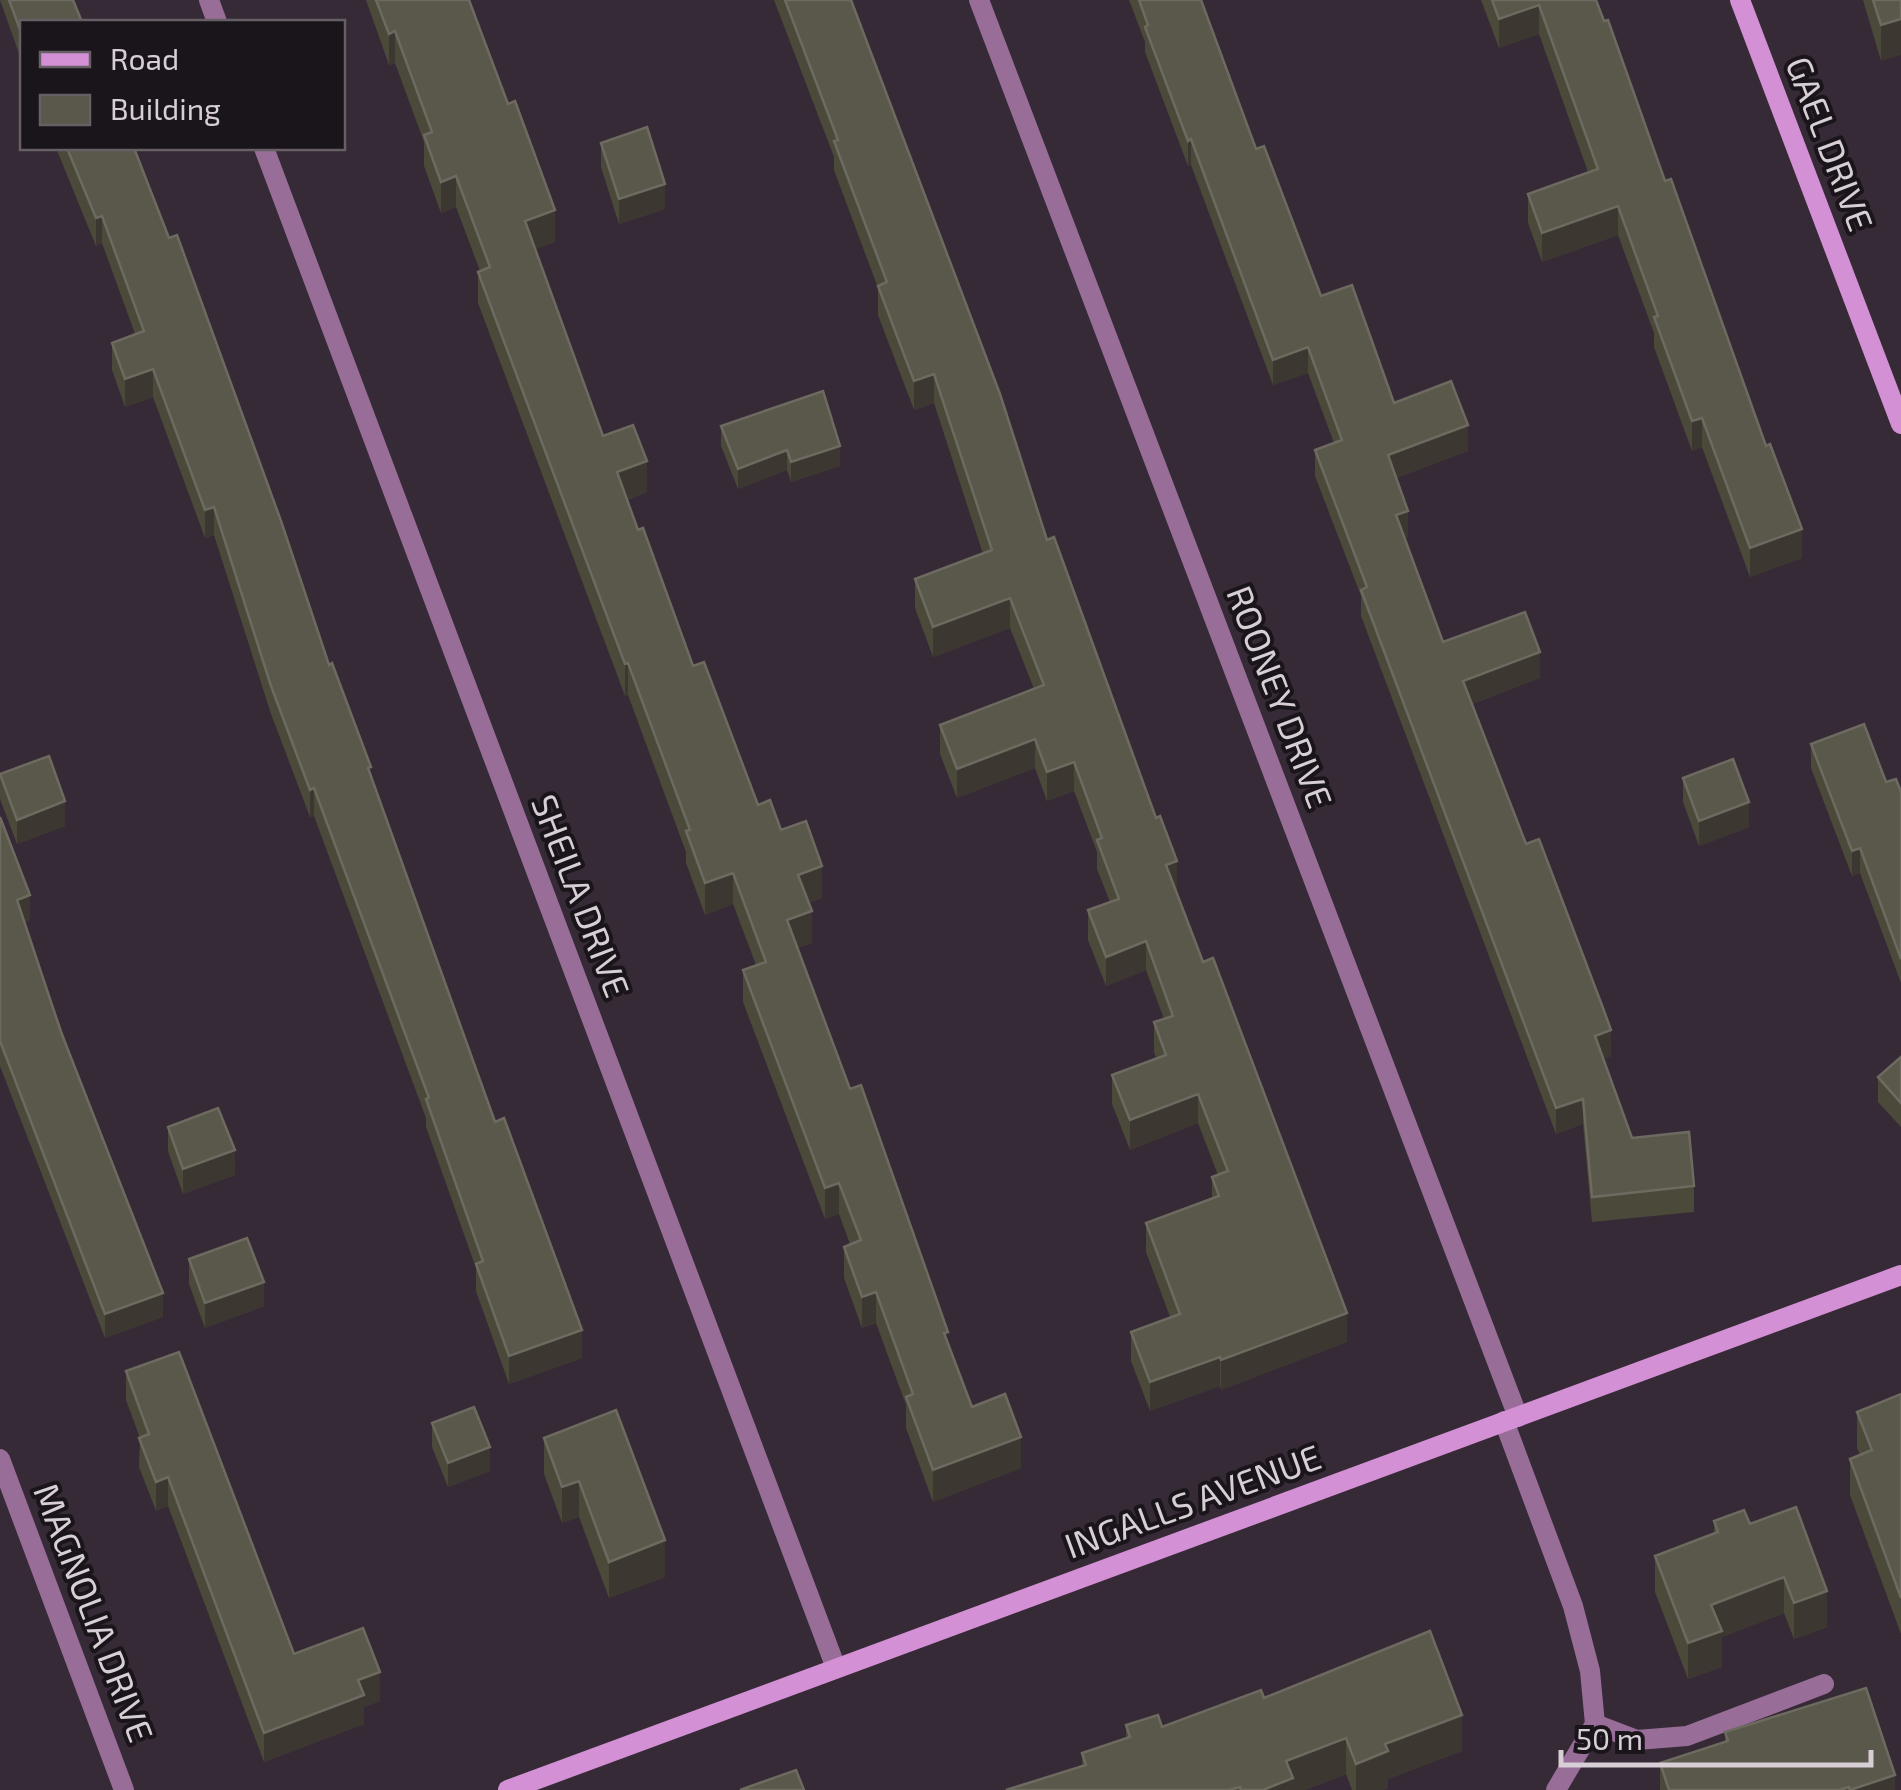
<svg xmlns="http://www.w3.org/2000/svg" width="1901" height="1790" font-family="'Exo 2',sans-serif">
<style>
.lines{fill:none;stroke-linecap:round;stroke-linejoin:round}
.street{stroke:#986d98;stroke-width:20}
.secondary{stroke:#d390d5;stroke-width:20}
.wall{fill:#4b493a}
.shaded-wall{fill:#3c3731}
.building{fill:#5a574b;stroke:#6d6a60;stroke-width:2.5}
.labels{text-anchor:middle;stroke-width:8;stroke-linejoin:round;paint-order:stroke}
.street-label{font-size:35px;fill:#d7ced6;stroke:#1a151a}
</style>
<rect width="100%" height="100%" fill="#362a36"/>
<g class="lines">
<!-- street -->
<g class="street">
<polyline points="209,0 217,22"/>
<polyline points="979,0 1518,1417"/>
<polyline points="264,148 836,1668"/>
<polyline points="1504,1421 1573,1606 1590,1671 1595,1724 1556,1790"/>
<polyline points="0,1459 124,1790"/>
<polyline points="1595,1724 1637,1740 1687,1736 1824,1684"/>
</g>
<!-- secondary -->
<g class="secondary">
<polyline points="1740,0 1901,424"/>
<polyline points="508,1790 1901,1275"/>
</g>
</g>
<!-- wall -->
<g class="wall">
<polygon points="0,0 73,0 22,22 22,62"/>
<polygon points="366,0 469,0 555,242 535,249 603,436 647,492 627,500 638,530 693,666 758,805 781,830 822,898 808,903 812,943 797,948 972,1407 1021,1468 933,1502 906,1428 906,1405 876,1323 862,1328 844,1278 844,1247 850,1244 839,1214 825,1219 743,1002 743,970 756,965 733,904 705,915 686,863 686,852 628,695 625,696 478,303 478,272 480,271 456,207 441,213 424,166 424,142 395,63 389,65"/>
<polygon points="774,0 851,0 1047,540 1177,891 1176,891 1347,1342 1221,1390 1220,1386 1150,1411 1131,1361 1131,1332 1170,1317 1146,1252 1146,1223 1212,1198 1212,1177 1218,1175 1198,1123 1130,1150 1112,1104 1112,1075 1156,1058 1154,1052 1154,1022 1164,1019 1146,970 1106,986 1088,940 1088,910 1110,902 1097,869 1097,852 1074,791 1047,801 1035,768 957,798 940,754 940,725 1034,689 1010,628 933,657 915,608 915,579 983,554 934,403 914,410 878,315 878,288 834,170 834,157"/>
<polygon points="1129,0 1201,0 1256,149 1321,296 1394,403 1468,451 1396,478 1408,537 1405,538 1443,642 1540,678 1472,704 1611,1056 1603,1059 1632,1138 1694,1186 1694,1212 1592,1222 1583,1124 1556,1134 1361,616 1361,596 1315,476 1315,450 1334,443 1308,373 1273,385 1191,165 1188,166 1145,52 1145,42"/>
<polygon points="1481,0 1596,0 1665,181 1802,558 1750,577 1702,447 1692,451 1654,347 1654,333 1618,235 1542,262 1528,223 1528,194 1588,172 1539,34 1499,48"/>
<polygon points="1863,0 1901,0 1881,61"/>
<polygon points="601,143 665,209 619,224 601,167"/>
<polygon points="56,148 134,148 371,776 582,1358 509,1384 476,1291 476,1268 426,1127 426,1118 314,816 310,817 271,714 214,535 205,538 153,397 125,407 112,370 112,343 135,334 102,243 96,246"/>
<polygon points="721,426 840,466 791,482 787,470 738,489 721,446"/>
<polygon points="1811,744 1886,782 1901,792 1901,983 1860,873 1852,876 1811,768"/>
<polygon points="0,774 65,826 17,844 0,799"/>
<polygon points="1683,778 1749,827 1699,846 1683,802"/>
<polygon points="0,817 30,920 24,922 163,1317 105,1338 0,1066"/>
<polygon points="1901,1057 1901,1127 1878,1102 1878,1077"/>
<polygon points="168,1127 235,1175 183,1194 168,1151"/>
<polygon points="189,1259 264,1306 205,1328 189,1284"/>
<polygon points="126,1371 294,1654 380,1701 364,1707 364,1724 264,1762 168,1506 156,1511 139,1467 140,1438 126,1400"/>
<polygon points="1901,1394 1901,1634 1850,1495 1850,1459 1860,1455 1857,1448 1857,1412"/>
<polygon points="432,1423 490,1471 448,1487 432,1447"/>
<polygon points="544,1438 665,1577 609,1598 579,1517 562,1523 544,1474"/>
<polygon points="1714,1521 1750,1524 1827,1627 1794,1639 1784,1613 1722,1637 1722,1667 1688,1679 1655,1592 1655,1556 1714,1534"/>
<polygon points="1264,1698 1462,1751 1388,1779 1388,1788 1382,1790 1352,1790 1346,1774 1305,1790 1006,1790 1082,1766 1082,1753 1126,1738 1126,1725 1162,1727"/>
<polygon points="1725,1732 1895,1790 1660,1790 1660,1763 1725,1742"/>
</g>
<!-- shaded-wall -->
<g class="shaded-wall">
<polygon points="1539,5 1539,34 1499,48 1499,19"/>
<polygon points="1901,19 1901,55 1881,61 1881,25"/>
<polygon points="395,31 395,63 389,65 389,34"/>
<polygon points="1191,139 1191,165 1188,166 1188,141"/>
<polygon points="456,176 456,207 441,213 441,182"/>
<polygon points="665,184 665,209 619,224 619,199"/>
<polygon points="1618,206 1618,235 1542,262 1542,233"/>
<polygon points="555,210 555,242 525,253 525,221"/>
<polygon points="102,216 102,243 96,246 96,218"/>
<polygon points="1308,347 1308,373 1273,385 1273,360"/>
<polygon points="153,369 153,397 125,407 125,379"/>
<polygon points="934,374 934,403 914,410 914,381"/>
<polygon points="1702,418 1702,447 1692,451 1692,421"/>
<polygon points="1468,425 1468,451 1388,481 1388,455"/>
<polygon points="840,446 840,466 791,482 791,462"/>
<polygon points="787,450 787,470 738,489 738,469"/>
<polygon points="647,461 647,492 617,503 617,472"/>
<polygon points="214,507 214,535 205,538 205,510"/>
<polygon points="1408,511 1408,537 1396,541 1396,515"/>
<polygon points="1802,529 1802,558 1750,577 1750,548"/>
<polygon points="1010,598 1010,628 933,657 933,627"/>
<polygon points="1540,652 1540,678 1463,707 1463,681"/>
<polygon points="628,663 628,695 625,696 625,664"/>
<polygon points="1035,739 1035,768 957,798 957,769"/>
<polygon points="1074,762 1074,791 1047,801 1047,772"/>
<polygon points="314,788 314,816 310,817 310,790"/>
<polygon points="65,801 65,826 17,844 17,820"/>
<polygon points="1749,802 1749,827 1699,846 1699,821"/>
<polygon points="1860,848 1860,873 1852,876 1852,851"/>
<polygon points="1177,861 1177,891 1166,895 1166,865"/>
<polygon points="822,866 822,898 798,906 798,875"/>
<polygon points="733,873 733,904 705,915 705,883"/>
<polygon points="30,895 30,920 17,924 17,900"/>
<polygon points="812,911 812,943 787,952 787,920"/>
<polygon points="1146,941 1146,970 1106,986 1106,957"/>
<polygon points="1611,1030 1611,1056 1595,1062 1595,1036"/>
<polygon points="1198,1094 1198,1123 1130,1150 1130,1120"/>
<polygon points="1583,1099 1583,1124 1556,1134 1556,1108"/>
<polygon points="235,1150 235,1175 183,1194 183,1169"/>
<polygon points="839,1183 839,1214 825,1219 825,1188"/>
<polygon points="264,1282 264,1306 205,1328 205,1303"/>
<polygon points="876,1292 876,1323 862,1328 862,1297"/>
<polygon points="163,1293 163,1317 105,1338 105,1314"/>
<polygon points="1347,1313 1347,1342 1221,1390 1221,1360"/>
<polygon points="582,1330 582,1358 509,1384 509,1356"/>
<polygon points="1220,1357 1220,1386 1150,1411 1150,1382"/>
<polygon points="1021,1437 1021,1468 933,1502 933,1470"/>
<polygon points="490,1447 490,1471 448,1487 448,1463"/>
<polygon points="168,1477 168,1506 156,1511 156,1482"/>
<polygon points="579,1481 579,1517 562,1523 562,1487"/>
<polygon points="665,1540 665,1577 609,1598 609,1562"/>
<polygon points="1784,1577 1784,1613 1722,1637 1722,1667 1688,1679 1688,1643 1711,1605"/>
<polygon points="1827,1591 1827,1627 1794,1639 1794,1603"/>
<polygon points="380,1672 380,1701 364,1707 364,1724 264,1762 264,1733 358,1680"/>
<polygon points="1462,1715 1462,1751 1388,1779 1388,1788 1382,1790 1356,1790 1356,1764 1385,1744"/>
<polygon points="1346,1738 1346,1774 1305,1790 1263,1790 1286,1761"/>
<polygon points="1895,1775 1895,1790 1850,1790"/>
</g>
<!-- building -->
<g class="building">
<polygon points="9,0 73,0 82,22 22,22 22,35"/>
<polygon points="376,0 469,0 508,104 515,101 555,210 525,221 603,436 633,425 647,461 617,472 638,530 643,528 693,666 704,662 758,805 770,800 781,830 806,821 822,866 798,875 812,911 787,920 850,1089 861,1085 948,1332 944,1333 972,1407 1005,1394 1021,1437 933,1470 906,1397 913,1394 876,1292 862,1297 844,1247 861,1240 839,1183 825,1188 743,970 766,962 733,873 705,883 686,831 690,830 628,663 625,664 478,272 490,267 456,176 441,182 424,135 432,132 395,31 389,34"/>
<polygon points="785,0 851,0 1000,394 1047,540 1054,537 1156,818 1160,816 1177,861 1166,865 1203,962 1213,958 1347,1313 1221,1360 1220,1357 1150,1382 1131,1332 1180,1314 1146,1223 1219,1196 1212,1177 1228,1171 1198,1094 1130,1120 1112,1075 1166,1055 1154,1022 1173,1016 1146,941 1106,957 1088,910 1119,899 1097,840 1102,838 1074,762 1047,772 1035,739 957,769 940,725 1044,685 1010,598 933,627 915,579 992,550 934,374 914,381 878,286 887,282 834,141 838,140"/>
<polygon points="1139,0 1201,0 1256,149 1264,146 1321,296 1352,285 1394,403 1451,381 1468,425 1388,455 1408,511 1396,515 1443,642 1525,612 1540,652 1463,681 1526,844 1539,839 1603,1008 1611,1030 1595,1036 1632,1138 1689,1132 1694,1186 1592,1197 1583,1099 1556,1108 1361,590 1367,587 1315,450 1342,440 1308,347 1273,360 1191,139 1188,141 1145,27 1148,25"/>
<polygon points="1492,0 1596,0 1604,21 1608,20 1665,181 1671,179 1766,446 1770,444 1802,529 1750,548 1702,418 1692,421 1654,317 1658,316 1618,206 1542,233 1528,194 1598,169 1539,5 1499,19"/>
<polygon points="1873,0 1901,0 1901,19 1881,25"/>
<polygon points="647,127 665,184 619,199 601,143"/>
<polygon points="67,148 134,148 169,238 177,235 281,521 329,665 332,663 371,767 368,768 495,1122 504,1118 582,1330 509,1356 476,1264 483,1261 426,1099 429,1098 314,788 310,790 271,686 214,507 205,510 153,369 125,379 112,343 144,331 102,216 96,218"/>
<polygon points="823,391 840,446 791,462 787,450 738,469 721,426"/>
<polygon points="1864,724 1886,782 1896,779 1901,792 1901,959 1860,848 1852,851 1811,744"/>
<polygon points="49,756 65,801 17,820 0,774"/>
<polygon points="1733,759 1749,802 1699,821 1683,778"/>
<polygon points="0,817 30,895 17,900 61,1032 163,1293 105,1314 0,1041"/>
<polygon points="1901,1057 1901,1103 1878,1077"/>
<polygon points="218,1108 235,1150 183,1169 168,1127"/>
<polygon points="247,1238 264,1282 205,1303 189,1259"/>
<polygon points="179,1352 294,1654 363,1628 380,1672 358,1680 364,1695 264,1733 168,1477 156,1482 139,1438 149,1434 126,1371"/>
<polygon points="1901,1394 1901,1598 1850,1459 1872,1450 1857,1412"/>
<polygon points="474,1407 490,1447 448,1463 432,1423"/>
<polygon points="616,1410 665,1540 609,1562 579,1481 562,1487 544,1438"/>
<polygon points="1796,1507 1827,1591 1794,1603 1784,1577 1711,1605 1722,1631 1688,1643 1655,1556 1718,1532 1714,1521 1744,1510 1750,1524"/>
<polygon points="1430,1631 1462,1715 1385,1744 1388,1751 1356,1764 1346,1738 1286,1761 1293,1778 1263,1790 1241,1790 1240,1787 1229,1790 1006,1790 1086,1765 1082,1753 1130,1737 1126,1725 1158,1715 1162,1727 1261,1690 1264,1698"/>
<polygon points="1866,1688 1895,1775 1850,1790 1849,1787 1839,1790 1669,1790 1660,1763 1728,1741 1725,1732"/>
<polygon points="796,1770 804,1790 740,1790"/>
</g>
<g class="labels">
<!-- street labels -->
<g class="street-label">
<text transform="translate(1829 144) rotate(69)" y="12">GAEL DRIVE</text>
<text transform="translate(1279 697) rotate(69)" y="12">ROONEY DRIVE</text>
<text transform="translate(580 896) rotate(69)" y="12">SHEILA DRIVE</text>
<text transform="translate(1193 1502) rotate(-20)" y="12">INGALLS AVENUE</text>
<text transform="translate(93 1613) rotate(69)" y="12">MAGNOLIA DRIVE</text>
</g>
</g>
<!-- legend -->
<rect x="20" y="20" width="325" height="130" fill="#1a151a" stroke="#665f65" stroke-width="2.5"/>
<rect x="40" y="52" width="50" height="15" fill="#d390d5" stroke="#665f65" stroke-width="2.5"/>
<text x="110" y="70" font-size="30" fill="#d7ced6">Road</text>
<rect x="40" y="95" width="50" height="30" fill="#5a574b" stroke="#665f65" stroke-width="2.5"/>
<text x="110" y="120" font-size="30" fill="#d7ced6">Building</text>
<!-- scale -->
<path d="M1561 1750v15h310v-15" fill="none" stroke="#d7ced6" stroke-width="5"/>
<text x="1576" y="1750" font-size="30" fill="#d7ced6" stroke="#1a151a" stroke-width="8" paint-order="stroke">50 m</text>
</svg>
